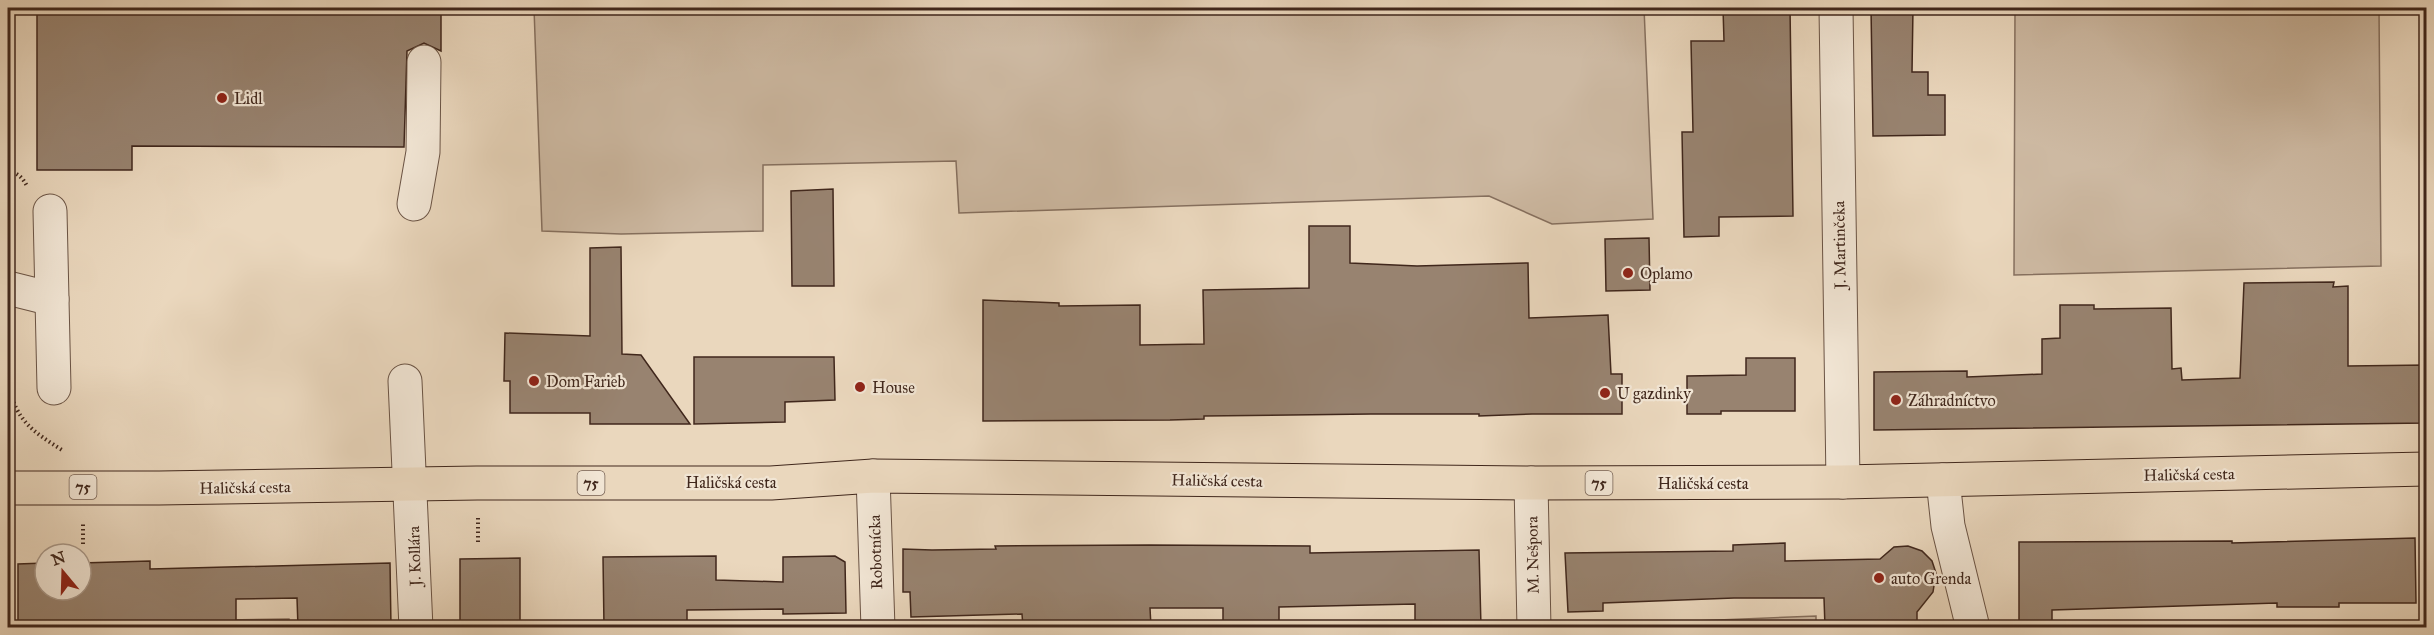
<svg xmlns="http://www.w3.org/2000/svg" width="2434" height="635" font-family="'IM FELL Great Primer',serif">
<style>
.green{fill:#cdb9a2;stroke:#86705f;stroke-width:1.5}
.building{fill:#988370;stroke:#40271c;stroke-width:1.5}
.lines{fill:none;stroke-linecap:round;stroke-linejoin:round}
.minor-casing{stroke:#6a5344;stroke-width:35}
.major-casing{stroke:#40271c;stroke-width:35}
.path{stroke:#40271c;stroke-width:4;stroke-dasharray:1.5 3;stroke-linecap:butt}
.minor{stroke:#f1e5d4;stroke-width:33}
.major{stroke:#ead7bd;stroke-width:33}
.poi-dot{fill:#8f2418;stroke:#f1e5d4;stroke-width:2}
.labels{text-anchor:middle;stroke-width:4.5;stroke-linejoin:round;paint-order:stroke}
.shield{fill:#f1e5d4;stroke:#756053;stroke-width:1.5}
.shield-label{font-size:15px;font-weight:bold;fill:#40271c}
.poi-label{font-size:16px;fill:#40271c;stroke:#f1e5d4;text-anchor:start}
.street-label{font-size:16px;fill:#40271c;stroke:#f1e5d4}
</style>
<rect width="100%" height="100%" fill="#ead7bd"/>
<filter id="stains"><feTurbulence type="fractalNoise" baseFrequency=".00333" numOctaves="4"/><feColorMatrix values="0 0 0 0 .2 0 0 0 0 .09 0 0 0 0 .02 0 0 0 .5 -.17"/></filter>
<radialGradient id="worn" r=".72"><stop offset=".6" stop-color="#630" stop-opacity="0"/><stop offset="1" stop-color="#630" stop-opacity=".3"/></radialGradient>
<!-- green -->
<g class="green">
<polygon points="534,8 1644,8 1653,219 1552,224 1489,196 959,213 956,161 763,165 763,231 621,234 542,231"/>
<polygon points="2015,8 2379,8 2381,266 2014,275"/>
<polygon points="1816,616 1816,627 1694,627 1694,621"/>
<polygon points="289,619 290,627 111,628 110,622"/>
</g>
<!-- building -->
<g class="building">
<polygon points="37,8 441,8 441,51 424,43 407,51 404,147 132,146 132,170 37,170"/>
<polygon points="1723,8 1790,8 1793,216 1719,217 1719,236 1684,237 1682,132 1693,132 1691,41 1724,41"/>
<polygon points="1871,8 1913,8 1912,72 1928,72 1928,95 1945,95 1945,135 1873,136"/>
<polygon points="833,189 834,286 792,286 791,191"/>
<polygon points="1309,226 1350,226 1350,263 1417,266 1528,263 1529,318 1608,315 1611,374 1622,374 1622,414 1532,414 1479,416 1479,414 1371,414 1204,416 1204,419 1170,420 983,421 983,300 1059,303 1059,306 1140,305 1140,345 1204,344 1203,290 1309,288"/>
<polygon points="1649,238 1650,290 1606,291 1605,239"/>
<polygon points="621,247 622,354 641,355 690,424 590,424 590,413 510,413 510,381 504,381 505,333 590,336 590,248"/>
<polygon points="2334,282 2333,287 2348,286 2348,366 2427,365 2427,423 1874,430 1874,372 1967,371 1967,377 2042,374 2042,339 2060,338 2060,305 2094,305 2094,309 2171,308 2172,369 2181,368 2182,380 2240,378 2244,283"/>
<polygon points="694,357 834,357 835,400 785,402 785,422 694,424"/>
<polygon points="1746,358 1795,358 1795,411 1721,411 1721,414 1687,414 1687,376 1746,375"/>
<polygon points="2415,538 2416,603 2339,603 2339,607 2277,607 2277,603 2052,610 2052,627 2019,627 2019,542 2232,541 2232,543"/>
<polygon points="1785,543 1785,561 1880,559 1894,547 1908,546 1922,551 1932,561 1936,573 1933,592 1917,612 1917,627 1825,627 1824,598 1734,598 1603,603 1603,611 1568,612 1565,553 1733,551 1733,545"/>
<polygon points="1149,545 1310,546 1310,553 1479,550 1481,627 1415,627 1415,604 1279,607 1279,627 1223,627 1223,608 1150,608 1151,627 1023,627 1022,614 911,617 910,592 903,592 903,549 932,550 996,549 995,546"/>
<polygon points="716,556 716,580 783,582 783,557 835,556 845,562 846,613 783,614 783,609 687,610 687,627 604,627 603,557"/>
<polygon points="520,558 520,624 460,626 460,559"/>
<polygon points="150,561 150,569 390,563 391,627 298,627 297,598 236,599 236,622 150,622 150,627 55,627 55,624 18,624 18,564 45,563 45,590 81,590 81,563"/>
</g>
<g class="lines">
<!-- minor casing -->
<g class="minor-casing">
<g id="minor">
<polyline points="1836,8 1843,482"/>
<polyline points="414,204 423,152 424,62"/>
<polyline points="50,211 54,388"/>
<polyline points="8,288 52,299"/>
<polyline points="405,381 416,628"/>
<polyline points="873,476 878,628"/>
<polyline points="1943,480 1948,526 1973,628"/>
<polyline points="1531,483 1534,628"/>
</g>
</g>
<!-- major casing -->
<g class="major-casing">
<polyline id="major" points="8,488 159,488 477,483 771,483 873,476 1531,483 1843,482 2426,469"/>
</g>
<!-- path -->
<g class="path">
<path d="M 8,171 C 18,173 22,177 27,186"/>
<path d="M 8,385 C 17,421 32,431 62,450"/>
<polyline points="478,518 478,542"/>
<polyline points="83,544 83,524"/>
</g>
<!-- minor -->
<use href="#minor" class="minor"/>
<!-- major -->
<use href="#major" class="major"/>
</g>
<!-- markers -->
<g class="poi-dot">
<circle cx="222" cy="98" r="6"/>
<circle cx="1628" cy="273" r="6"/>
<circle cx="534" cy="381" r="6"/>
<circle cx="860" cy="387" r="6"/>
<circle cx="1605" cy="393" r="6"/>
<circle cx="1896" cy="400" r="6"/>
<circle cx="1879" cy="578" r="6"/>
</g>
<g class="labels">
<!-- shield labels -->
<g class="shield">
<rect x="577.5" y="471" width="27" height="24" rx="4.5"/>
<rect x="1585.5" y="471" width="27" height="24" rx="4.5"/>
<rect x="69.5" y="475" width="27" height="24" rx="4.5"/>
</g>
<g class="shield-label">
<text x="591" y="488">75</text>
<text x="1599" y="488">75</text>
<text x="83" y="492">75</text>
</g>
<!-- poi labels -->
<g class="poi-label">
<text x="234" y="104">Lidl</text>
<text x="1640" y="279">Oplamo</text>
<text x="546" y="387">Dom Farieb</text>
<text x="872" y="393">House</text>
<text x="1617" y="399">U gazdinky</text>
<text x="1908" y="406">Záhradníctvo</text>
<text x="1891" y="584">auto Grenda</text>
</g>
<!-- street labels -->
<g class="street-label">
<text transform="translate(1839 245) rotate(-91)" y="6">J. Martinčeka</text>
<text transform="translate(2189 474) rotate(-1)" y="6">Haličská cesta</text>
<text transform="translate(1217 480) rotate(1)" y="6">Haličská cesta</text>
<text x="731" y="488">Haličská cesta</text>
<text x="1703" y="489">Haličská cesta</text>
<text transform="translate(245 487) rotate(-1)" y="6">Haličská cesta</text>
<text transform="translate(875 552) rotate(-92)" y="6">Robotnícka</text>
<text transform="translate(1532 555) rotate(-91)" y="6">M. Nešpora</text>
<text transform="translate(414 556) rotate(-92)" y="6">J. Kollára</text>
</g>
</g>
<!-- margin -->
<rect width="2434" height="635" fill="none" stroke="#ead7bd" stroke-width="30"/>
<rect x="9" y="9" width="2416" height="617" fill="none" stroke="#40271c" stroke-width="3"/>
<rect x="15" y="15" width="2404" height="605" fill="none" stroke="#40271c" stroke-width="1.5"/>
<!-- north arrow -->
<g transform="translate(63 572) rotate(341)"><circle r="28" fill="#f1e5d4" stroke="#aa998a" stroke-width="1.5"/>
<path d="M0-4.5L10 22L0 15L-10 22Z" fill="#8f2418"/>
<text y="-9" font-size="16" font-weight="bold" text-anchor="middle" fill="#40271c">N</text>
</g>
<rect width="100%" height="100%" filter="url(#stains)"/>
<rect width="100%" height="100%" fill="url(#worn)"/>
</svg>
